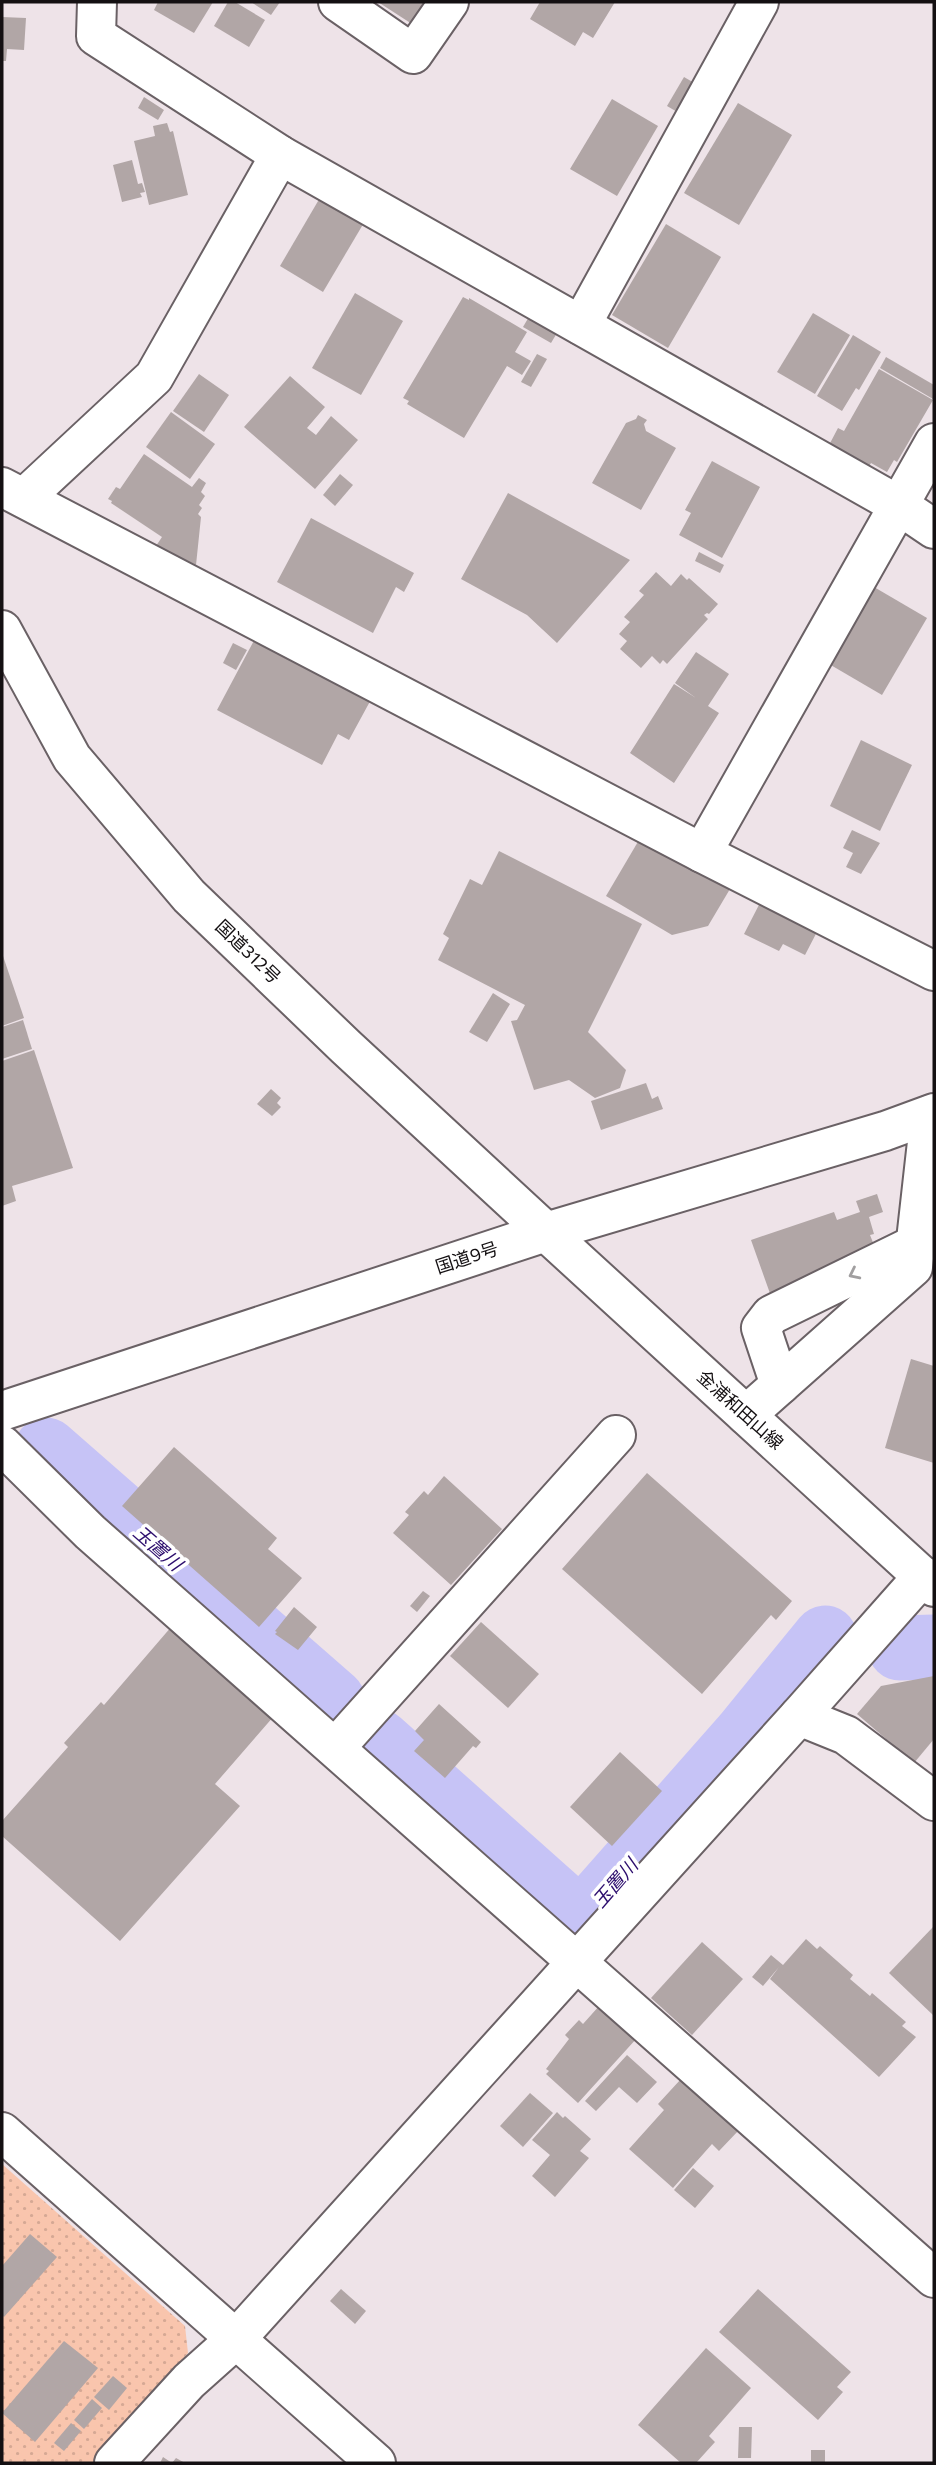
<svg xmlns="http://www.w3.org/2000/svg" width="936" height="2465" font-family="Commissioner,'Noto Sans JP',sans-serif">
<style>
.park{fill:url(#park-dots)}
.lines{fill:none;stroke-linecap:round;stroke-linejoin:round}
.river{stroke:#c6c3f6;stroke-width:65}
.building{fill:#b1a6a6}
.minor-casing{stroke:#6a6165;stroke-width:42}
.major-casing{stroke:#6a6165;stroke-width:42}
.highway-casing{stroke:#6a6165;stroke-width:42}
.minor{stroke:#fff;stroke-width:38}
.major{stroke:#fff;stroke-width:38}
.highway{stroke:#fff;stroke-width:38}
.oneway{stroke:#a19fa0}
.labels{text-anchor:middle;stroke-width:7;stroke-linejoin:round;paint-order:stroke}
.street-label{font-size:18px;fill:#141012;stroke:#fff}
.water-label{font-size:19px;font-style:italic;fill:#2c0d6d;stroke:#fff}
</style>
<defs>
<pattern id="park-dots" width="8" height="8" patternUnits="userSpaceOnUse" patternTransform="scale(1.75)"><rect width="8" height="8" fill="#f9c5ad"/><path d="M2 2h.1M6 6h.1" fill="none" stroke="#d5a894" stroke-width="1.8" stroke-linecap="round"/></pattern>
</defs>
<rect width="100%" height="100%" fill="#eee3e8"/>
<!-- park -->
<polygon class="park" points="2,2164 185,2326 188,2353 92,2463 2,2463"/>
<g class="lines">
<!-- river -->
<g class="river">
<polyline points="46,1450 333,1701"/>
<polyline points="900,1648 934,1647"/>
<polyline points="379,1742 581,1922 745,1736 825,1638"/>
</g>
</g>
<!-- building -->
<g class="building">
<polygon points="158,2 213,2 194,33 154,10"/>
<polygon points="228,2 235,2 265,20 249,47 214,26"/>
<polygon points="251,2 280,2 271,15"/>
<polygon points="378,2 427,2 412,24"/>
<polygon points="540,2 615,2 593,38 583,32 575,46 530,19"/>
<polygon points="2,17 26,18 24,50 7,49 6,61 2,61"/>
<polygon points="684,77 696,84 679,113 667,106"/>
<polygon points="144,97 164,110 158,120 138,108"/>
<polygon points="612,99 658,126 617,196 570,169"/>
<polygon points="738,103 792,135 739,225 684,193"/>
<polygon points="167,123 170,132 173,131 188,195 149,205 134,141 155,136 153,126"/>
<polygon points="132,160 138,184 142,183 145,192 140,193 142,197 122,202 113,165"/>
<polygon points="321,196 365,221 323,292 280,266"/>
<polygon points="666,224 721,257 668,348 612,315"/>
<polygon points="355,293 403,321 361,395 312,368"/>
<polygon points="463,297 469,300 469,298 527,332 515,352 531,361 522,375 507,366 464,438 407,404 409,401 403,398"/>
<polygon points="813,313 850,335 815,394 777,372"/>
<polygon points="530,315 557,333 551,343 523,327"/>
<polygon points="853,335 881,352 859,390 856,388 842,411 817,396"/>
<polygon points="537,354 547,359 531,387 521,382"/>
<polygon points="886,357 934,385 933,399 880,368"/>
<polygon points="879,369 933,400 897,462 894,460 887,472 871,463 867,470 828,447 838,428 844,431"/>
<polygon points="199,374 229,395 204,432 173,411"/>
<polygon points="290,376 325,407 307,428 316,435 331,416 358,440 315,489 244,427"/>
<polygon points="171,412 215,444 190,479 146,447"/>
<polygon points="638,415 647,420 644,424 646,431 676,448 641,510 592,483 626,423 636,419"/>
<polygon points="144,454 192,487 199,478 206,483 201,492 205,496 199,505 202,508 198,514 201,517 196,565 156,546 162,537 111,503 112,501 108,499 116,487 120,489"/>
<polygon points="712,461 760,487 722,558 679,535 691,513 685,510"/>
<polygon points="340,474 353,485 335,506 323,495"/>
<polygon points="508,493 630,560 557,643 527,615 461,579"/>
<polygon points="311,518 414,573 404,592 396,587 373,633 277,582"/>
<polygon points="699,552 724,565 720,573 695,561"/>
<polygon points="656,572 671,586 681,574 687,580 689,578 718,604 709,614 707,613 704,615 708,619 667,664 663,660 660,664 652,656 641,668 620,649 627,641 619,634 630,622 624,617 644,595 639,591"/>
<polygon points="874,587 927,618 882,695 829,664"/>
<polygon points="258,633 374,694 349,740 338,734 322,765 217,710"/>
<polygon points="233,643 247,650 236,670 223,663"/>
<polygon points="696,652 729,674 708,706 719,713 674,783 630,753 674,684 696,698 675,683"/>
<polygon points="861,740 912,765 880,831 830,806"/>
<polygon points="852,830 880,843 861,874 846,867 853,853 843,848"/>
<polygon points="639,840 730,889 708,926 672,935 606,896"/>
<polygon points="499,851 642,924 588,1032 626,1070 620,1088 595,1098 569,1080 534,1090 511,1021 517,1020 525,1005 438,960 449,938 443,934 470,879 482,885"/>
<polygon points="762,899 819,928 805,955 783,944 779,951 744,934"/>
<polygon points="2,953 24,1018 2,1026"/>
<polygon points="493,993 510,1004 487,1042 469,1032"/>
<polygon points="23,1020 32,1049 2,1059 2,1027"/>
<polygon points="34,1050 73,1168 12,1186 16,1201 2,1206 2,1061"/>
<polygon points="646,1083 652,1099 658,1096 663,1109 601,1130 591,1101"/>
<polygon points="271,1089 281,1098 277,1103 281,1107 272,1116 257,1104"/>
<polygon points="877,1194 883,1212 869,1217 874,1234 870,1235 874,1245 772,1299 751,1240 834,1212 837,1220 860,1212 856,1201"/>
<polygon points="911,1359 934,1366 934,1463 885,1448"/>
<polygon points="174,1447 277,1538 268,1549 302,1578 259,1627 122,1506"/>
<polygon points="647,1473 792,1601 776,1620 771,1615 702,1694 562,1569"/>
<polygon points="444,1476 502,1529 451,1585 393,1533 409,1515 405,1512 424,1491 428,1495"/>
<polygon points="423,1591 430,1596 417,1612 410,1606"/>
<polygon points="294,1607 317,1627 298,1650 275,1634 277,1632 275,1631"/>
<polygon points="481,1622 539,1674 508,1708 450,1656"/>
<polygon points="172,1626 274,1716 215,1784 240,1806 120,1941 2,1836 2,1821 68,1747 64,1743 101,1702 104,1705"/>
<polygon points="934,1676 934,1739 914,1763 857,1714 881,1686"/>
<polygon points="439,1704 481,1742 476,1748 473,1746 445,1778 414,1751 424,1740 415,1731"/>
<polygon points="620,1752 662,1791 612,1846 570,1807"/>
<polygon points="934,1926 934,2016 889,1973"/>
<polygon points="806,1939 817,1949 820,1946 853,1975 850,1979 870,1996 872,1993 906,2022 902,2026 916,2037 879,2077 770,1979 779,1967 763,1986 752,1977 771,1955 783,1965"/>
<polygon points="702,1942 743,1979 692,2035 651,1998"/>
<polygon points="600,2005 637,2038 578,2103 546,2074 549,2071 546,2069 569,2039 565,2035 579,2020 583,2024"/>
<polygon points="627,2055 657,2082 637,2103 619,2087 596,2111 585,2101"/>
<polygon points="681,2079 739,2130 719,2151 712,2144 673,2188 629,2149 664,2110 658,2104"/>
<polygon points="530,2093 553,2113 523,2147 500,2126"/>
<polygon points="557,2112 563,2118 565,2116 591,2139 580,2151 589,2158 555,2197 532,2176 550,2155 532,2140"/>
<polygon points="693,2168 714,2186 695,2208 674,2190"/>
<polygon points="30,2234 57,2257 4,2317 2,2315 2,2266"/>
<polygon points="341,2289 366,2311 355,2324 330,2301"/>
<polygon points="758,2289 851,2372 837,2387 843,2392 818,2420 719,2332"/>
<polygon points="64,2341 98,2368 35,2442 2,2413"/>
<polygon points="706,2348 751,2388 709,2436 715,2442 696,2463 681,2463 638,2425"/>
<polygon points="113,2376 127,2388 109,2410 94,2397"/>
<polygon points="92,2399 102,2408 84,2429 74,2420"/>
<polygon points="71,2423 81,2431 64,2451 54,2443"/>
<polygon points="739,2427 752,2427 751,2458 738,2458"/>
<rect x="811" y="2450" width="14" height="13"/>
<polygon points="163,2457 172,2463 176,2458 185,2463 160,2463"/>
</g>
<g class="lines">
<!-- minor casing -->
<g class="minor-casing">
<g id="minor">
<polyline points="97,2 96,36 280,155 900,506 934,529"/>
<polyline points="338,2 413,54 449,2"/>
<polyline points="581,325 759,2"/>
<polyline points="2,487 702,853 934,971"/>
<polyline points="24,498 154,377 280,155"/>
<polyline points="702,853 934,443"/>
<polyline points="780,1385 761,1328 771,1315 916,1244"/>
<polyline points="746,1415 913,1267 930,1115"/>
<polyline points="2,1445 90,1532 934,2278"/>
<polyline points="799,1716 846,1735 934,1801"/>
<polyline points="336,1747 616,1435"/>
<polyline points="2,2132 376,2463"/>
<polyline points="114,2463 189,2381 236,2339 799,1716 923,1576"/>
</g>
</g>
<!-- major casing -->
<g class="major-casing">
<polyline id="major" points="546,1232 934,1587"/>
</g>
<!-- highway casing -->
<g class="highway-casing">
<g id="highway">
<polyline points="2,630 72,758 189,896 346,1047 546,1232"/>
<polyline points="2,1411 546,1232 885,1131 934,1113"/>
</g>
</g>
<!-- minor -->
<use href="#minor" class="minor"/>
<!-- major -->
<use href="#major" class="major"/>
<!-- highway -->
<use href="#highway" class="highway"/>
</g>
<!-- one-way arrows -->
<defs><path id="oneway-chevron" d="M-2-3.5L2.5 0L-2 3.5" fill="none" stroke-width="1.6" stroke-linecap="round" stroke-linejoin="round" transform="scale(1.75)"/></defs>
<use class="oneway" href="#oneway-chevron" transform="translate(854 1274) rotate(154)"/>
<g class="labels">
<!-- street labels -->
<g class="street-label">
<text transform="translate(248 952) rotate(44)" y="6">国道312号</text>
<text transform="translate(467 1258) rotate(-18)" y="6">国道9号</text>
<text transform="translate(740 1410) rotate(42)" y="6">金浦和田山線</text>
</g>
<!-- water labels -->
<g class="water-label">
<text transform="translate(158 1548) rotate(41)" y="7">玉置川</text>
<text transform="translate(615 1883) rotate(-49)" y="7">玉置川</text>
</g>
</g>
<!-- border -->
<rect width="936" height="2465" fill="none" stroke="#141012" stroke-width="7"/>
</svg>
